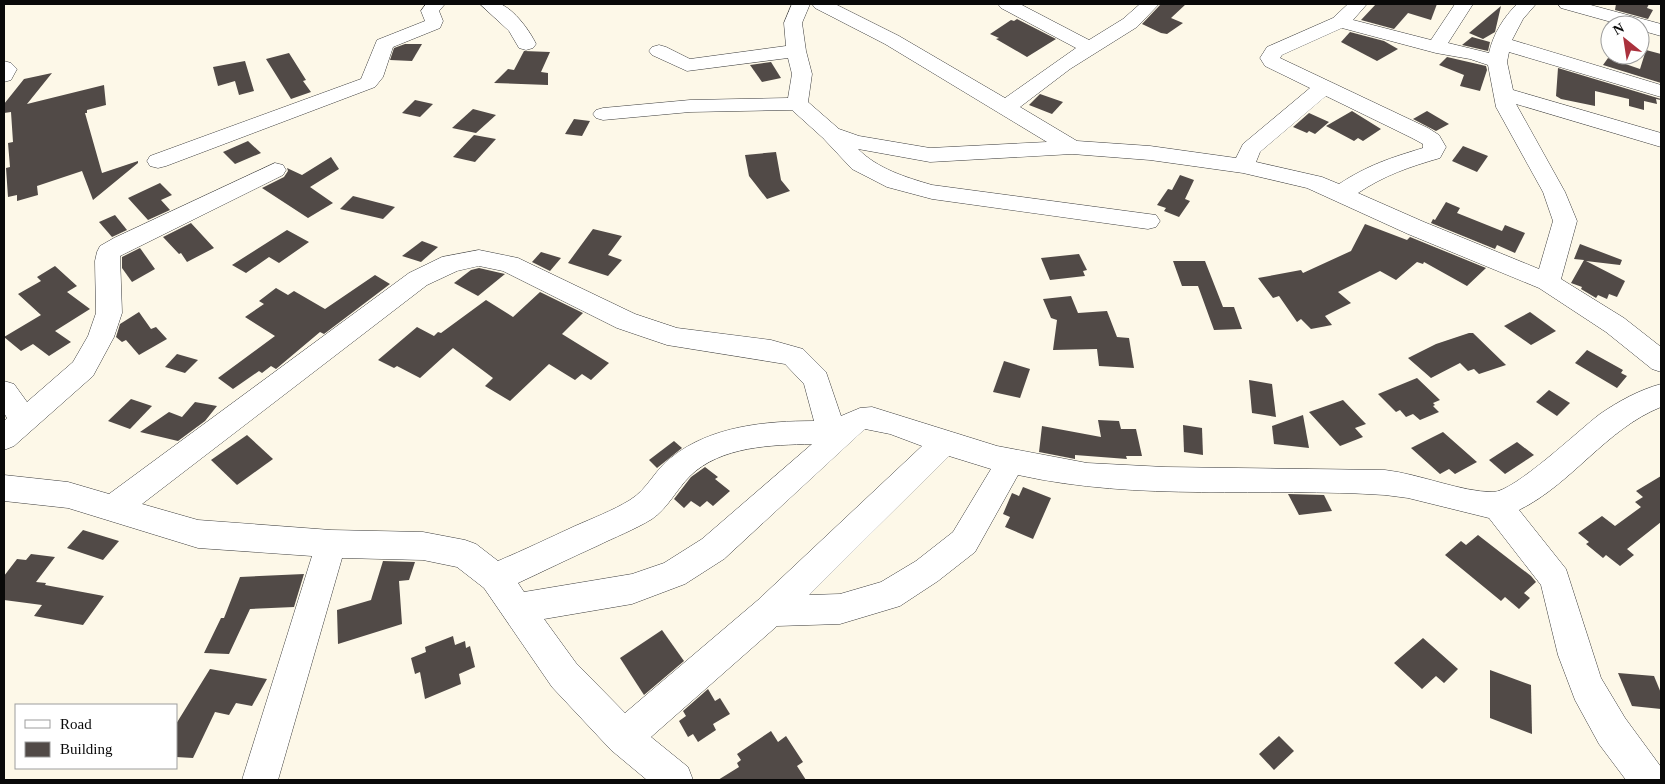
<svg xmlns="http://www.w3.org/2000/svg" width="1665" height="784" font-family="Georgia,serif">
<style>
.building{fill:#514a47}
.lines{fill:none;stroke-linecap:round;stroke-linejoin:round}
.minor-casing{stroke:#3c3c3c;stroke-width:1}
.minor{fill:#fff;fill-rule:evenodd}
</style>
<rect width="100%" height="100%" fill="#fdf8e8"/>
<!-- building -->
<g class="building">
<polygon points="1161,4 1186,4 1171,18 1183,23 1167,34 1161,33 1142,24"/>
<polygon points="1376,4 1437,4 1431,20 1408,13 1394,29 1361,20"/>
<polygon points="1616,4 1649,4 1647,8 1653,10 1648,19 1615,10"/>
<polygon points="1501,6 1495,32 1483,39 1469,33"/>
<polygon points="1017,19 1056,39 1027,57 996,39 999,38 990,34 1011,20 1014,21"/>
<polygon points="1350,32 1384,41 1398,49 1377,61 1341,42"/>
<polygon points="1472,37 1490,42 1488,51 1462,45"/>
<polygon points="405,44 422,44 412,61 390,60 394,48"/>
<polygon points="1646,50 1661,54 1661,83 1603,65 1608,58 1640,69"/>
<polygon points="524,51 550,52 541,72 548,73 548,85 494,83 508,69 514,70"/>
<polygon points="289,53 306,80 303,81 311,92 291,99 266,59"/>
<polygon points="1447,57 1486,66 1487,70 1480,91 1460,86 1464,75 1439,65"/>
<polygon points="245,61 254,91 239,95 235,81 218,86 213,67"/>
<polygon points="771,62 781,78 762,82 750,65"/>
<polygon points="1558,68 1661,99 1661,100 1656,99 1657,104 1644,101 1644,110 1629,106 1629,99 1595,91 1595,106 1561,99 1556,96"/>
<polygon points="52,73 27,104 104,85 106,105 87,110 87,113 85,113 102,173 138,161 138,163 93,200 82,171 37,186 38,195 17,201 17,195 8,197 6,168 10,167 8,143 13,142 11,112 4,113 4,104 24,79"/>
<polygon points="1040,94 1063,102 1052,114 1029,105"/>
<polygon points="415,100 433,104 420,117 402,113"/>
<polygon points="473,109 496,115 476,133 452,128"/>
<polygon points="1352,111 1381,129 1363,141 1358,138 1354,141 1326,126"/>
<polygon points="1427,111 1449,124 1436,131 1413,119"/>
<polygon points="1309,113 1329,122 1315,134 1309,131 1307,133 1293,127"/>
<polygon points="574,119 590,121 582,136 565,134"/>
<polygon points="474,135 496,139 475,162 453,157"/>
<polygon points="248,141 261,153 235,164 223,152"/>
<polygon points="1463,146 1488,156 1477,172 1452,161"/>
<polygon points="776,152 781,180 790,191 767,199 749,176 745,155"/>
<polygon points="331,157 339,169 310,187 333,203 308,218 262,188 284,177 288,171 287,168 302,175"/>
<polygon points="1180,175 1194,180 1185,199 1190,201 1179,217 1164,211 1166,208 1157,205 1168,189 1172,190"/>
<polygon points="160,183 172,195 161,200 170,210 148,220 128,198"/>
<polygon points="353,196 395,207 383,219 340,209"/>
<polygon points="1446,202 1460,208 1457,213 1502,231 1505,225 1525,233 1515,253 1497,245 1495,249 1431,223 1433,219 1435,220"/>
<polygon points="115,215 127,230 112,237 99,222"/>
<polygon points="191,223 214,248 187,262 181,253 179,254 163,237"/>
<polygon points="1365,224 1407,240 1410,237 1486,268 1467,286 1424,262 1423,264 1417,262 1396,280 1380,271 1338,292 1351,303 1325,316 1332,325 1311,329 1301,319 1297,322 1279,296 1273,298 1258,278 1301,270 1303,273 1351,251"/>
<polygon points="593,229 622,236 608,255 622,260 608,276 568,263"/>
<polygon points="287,230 309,242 279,263 269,257 246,273 232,265"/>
<polygon points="422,241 438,247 421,262 402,256"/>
<polygon points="1580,244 1622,260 1620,265 1586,261 1625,281 1617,297 1609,294 1607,299 1598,295 1596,298 1581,289 1582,287 1571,283 1584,260 1574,259"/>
<polygon points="140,248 155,269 132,282 122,268 122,257"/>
<polygon points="541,252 561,258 550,271 532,262"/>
<polygon points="1079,254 1087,270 1083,271 1085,276 1050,280 1041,258"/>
<polygon points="1173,261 1205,261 1223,307 1234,307 1242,329 1214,330 1198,286 1182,286"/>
<polygon points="55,266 77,286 67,292 90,309 55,331 71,342 49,356 33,344 21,351 4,337 41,315 18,294 41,281 37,277"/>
<polygon points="479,268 505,274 478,296 454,283 471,270"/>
<polygon points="375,275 390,284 324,334 320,332 276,369 271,366 262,373 259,371 233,389 218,378 275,336 245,317 264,304 259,301 276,288 288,295 294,291 325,309"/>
<polygon points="540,292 583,313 562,334 609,363 591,380 582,374 575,380 549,364 510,401 485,386 493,378 453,348 420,378 397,366 394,368 378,360 417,327 434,336 438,332 441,333 486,300 513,317"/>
<polygon points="1071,296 1078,313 1107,311 1117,337 1129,338 1134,368 1099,366 1097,349 1053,350 1057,320 1051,318 1043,299"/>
<polygon points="139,312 151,329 156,327 167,339 139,355 126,340 122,342 116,337 120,324"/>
<polygon points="1530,312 1556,331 1531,345 1504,326"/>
<polygon points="1469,333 1473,333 1506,365 1479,374 1474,369 1468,371 1460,363 1431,378 1408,358 1436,344"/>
<polygon points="1587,350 1623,370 1621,373 1627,376 1617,388 1575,363"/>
<polygon points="177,354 198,360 185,373 165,367"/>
<polygon points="1004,361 1030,369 1020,398 993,392"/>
<polygon points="1417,378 1440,400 1433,403 1435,405 1433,406 1439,412 1420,420 1413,414 1406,417 1400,410 1396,412 1378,394"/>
<polygon points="1249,380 1272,384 1276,417 1252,413"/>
<polygon points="1549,390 1570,403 1557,416 1536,402"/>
<polygon points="131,399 152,406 130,429 108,421"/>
<polygon points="1343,400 1366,424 1355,428 1363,437 1340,446 1309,412"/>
<polygon points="195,402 217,406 205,421 178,441 140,432 169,412 182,417"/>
<polygon points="1303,415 1309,448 1274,444 1272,426"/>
<polygon points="1098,420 1119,421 1121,429 1136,429 1142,456 1126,456 1127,459 1075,455 1075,459 1039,452 1042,426 1101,437"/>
<polygon points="1183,425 1202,428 1203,455 1184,452"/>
<polygon points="1443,432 1477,462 1455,474 1449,469 1440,474 1411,448"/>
<polygon points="247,435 273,459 237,485 211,460"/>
<polygon points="674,441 682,448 657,468 649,460"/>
<polygon points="1517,442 1534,455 1505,474 1489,460"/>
<polygon points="705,467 718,477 715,479 730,491 713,506 707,501 700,507 691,501 684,508 674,499 691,477"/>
<polygon points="1661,476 1661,522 1627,549 1634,555 1620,566 1606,555 1603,558 1586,544 1589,542 1578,533 1602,516 1615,526 1641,507 1635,502 1643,497 1636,491"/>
<polygon points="1023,487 1051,498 1033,539 1005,527 1010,517 1003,514 1012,493 1019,496"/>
<polygon points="1288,494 1324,495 1332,511 1299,515"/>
<polygon points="83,530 119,541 103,560 67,548"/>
<polygon points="1478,535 1531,576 1536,582 1524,593 1530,598 1519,609 1505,597 1501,601 1445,555 1461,541 1466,545"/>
<polygon points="31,554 55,557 36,582 46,583 45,585 104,596 83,625 34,616 42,605 4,600 4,576 17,559 26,560"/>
<polygon points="383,561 415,562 409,580 399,581 402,624 338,644 337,610 371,600"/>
<polygon points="304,574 294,607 250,609 229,654 204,653 221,618 224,618 240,577"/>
<polygon points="662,630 684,661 644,695 620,658"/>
<polygon points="453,636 455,645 465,641 466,648 470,646 475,667 459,674 461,684 425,699 420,672 415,674 411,658 426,652 425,647"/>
<polygon points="1423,638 1458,669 1444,683 1436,676 1422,689 1394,663"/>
<polygon points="210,669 267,679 252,706 236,703 229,715 215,712 193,758 176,757 176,724"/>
<polygon points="1490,670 1531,685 1532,734 1490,718"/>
<polygon points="1618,673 1654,676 1661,693 1661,709 1632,706"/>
<polygon points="708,689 715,701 720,698 730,714 713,724 716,730 698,742 693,734 688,737 679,721 686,716 683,711"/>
<polygon points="771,731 778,742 786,736 803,762 797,766 806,780 718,780 739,767 737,763 741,760 737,754"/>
<polygon points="1279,736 1294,751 1274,770 1259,754"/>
</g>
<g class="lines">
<!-- minor casing -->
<g class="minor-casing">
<g id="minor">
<polygon points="426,4 445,4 439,11 443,21 440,28 393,47 383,77 375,87 166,166 158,168 150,166 147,161 150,156 361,79 377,40 425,21 421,11"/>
<path d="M 480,4 C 485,4 495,2 500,4 C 514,9 530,31 536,44 L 533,48 L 526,50 L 519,48 L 509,31 Z"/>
<path d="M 792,4 L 810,4 L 802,23 L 806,51 L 812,74 L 808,102 L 839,129 L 859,136 L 930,148 L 1047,142 L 885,44 L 815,8 L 812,4 L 835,4 L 899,36 L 1005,98 L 1076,48 L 1001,8 L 998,4 L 1020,4 L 1089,40 L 1123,19 L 1140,4 L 1159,4 L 1137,27 L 1070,69 L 1020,107 L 1077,141 L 1150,146 L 1236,158 L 1243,144 L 1310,88 L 1265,66 L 1260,58 L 1267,47 L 1333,18 L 1348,4 L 1367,4 L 1353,20 L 1431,40 L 1455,4 L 1473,4 L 1448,43 L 1489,53 C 1493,34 1504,17 1517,4 L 1536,4 L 1523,19 L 1512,40 L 1661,85 L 1661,97 L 1509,52 L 1507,62 L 1513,90 L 1661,133 L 1661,147 L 1516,104 L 1565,192 L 1577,221 L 1561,279 L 1624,318 L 1661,347 L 1661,372 L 1652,369 L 1606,332 L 1539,288 L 1408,234 L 1307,188 L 1243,173 L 1150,160 L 1072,154 L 930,162 L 858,149 C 878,169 905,177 932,185 L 1156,215 L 1160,221 L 1156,227 L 1148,229 L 932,199 L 887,187 L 852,169 L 823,138 L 792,110 L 690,112 L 603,120 L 596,118 L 593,114 L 596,110 L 603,108 L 690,100 L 788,98 L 792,74 L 788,58 L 687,71 L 652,55 L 649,51 L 652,47 L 659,45 L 666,47 L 690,59 L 786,46 L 784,23 ZM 1342,28 L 1436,53 L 1470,59 L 1488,65 L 1496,107 L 1543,192 L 1553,221 L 1539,269 L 1424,222 L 1358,193 C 1385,175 1409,167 1440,158 L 1446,147 L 1439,135 L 1428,128 L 1280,58 L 1282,55 ZM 1326,96 L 1412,138 L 1423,144 L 1423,148 C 1390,158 1368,165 1339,184 L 1322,177 L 1256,162 L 1260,152 Z"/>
<polygon points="1558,4 1587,4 1661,24 1661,36 1640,30 1640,25 1622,25 1561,8"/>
<polygon points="4,61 11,63 17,69 11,80 4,82"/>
<polygon points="275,163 283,165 286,170 283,175 120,256 122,313 114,337 93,376 14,446 4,450 4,421 7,418 4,413 4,381 14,384 27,402 73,362 88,336 96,313 95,261 97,252 100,246 114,238"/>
<path d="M 479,250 L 518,258 L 635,314 L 677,328 L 771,340 L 803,349 L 826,372 L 841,416 L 860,408 L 872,407 L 997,446 L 1087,463 L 1165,467 L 1385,470 C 1420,474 1461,492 1493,492 C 1514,492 1580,429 1600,414 C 1619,401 1639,390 1661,384 L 1661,407 C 1606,429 1572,484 1519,510 L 1566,569 L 1601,678 L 1625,718 L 1661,767 L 1661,780 L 1626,780 L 1599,744 L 1575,700 L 1558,655 L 1541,585 L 1489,518 L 1408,498 L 1385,495 C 1263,487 1140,502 1018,475 L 975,552 L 938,581 L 900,606 L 840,624 L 777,626 L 651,737 L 688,767 L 693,780 L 647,780 L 611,750 L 552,687 L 484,588 L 457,567 L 423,560 L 342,558 L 278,780 L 242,780 L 312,556 L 198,548 L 68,508 L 4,501 L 4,475 L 68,482 L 109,494 L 409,273 L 442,257 ZM 479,266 L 503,271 L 617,328 L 667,345 L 785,364 L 804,384 L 814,421 C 766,421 711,426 672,457 C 655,469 648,489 630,500 C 612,511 593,518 575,526 C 549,538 524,550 498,561 L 476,544 L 465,540 L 423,532 L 331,530 L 198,520 L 142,504 L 427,285 L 457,271 ZM 865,429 L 890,434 L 922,446 L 758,600 L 625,713 L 576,663 L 544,619 L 632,604 L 685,584 L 724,559 ZM 812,444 L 702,539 L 664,563 L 632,574 L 524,592 L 518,583 C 544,571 570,558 597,546 C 615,537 634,530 652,519 C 668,508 676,490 690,476 C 721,446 771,445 812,444 ZM 949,456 L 991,469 L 953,532 L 916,561 L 881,582 L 840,594 L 809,595 Z"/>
</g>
</g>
<!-- minor -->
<use href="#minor" class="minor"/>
</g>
<!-- border -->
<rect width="1665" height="784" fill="none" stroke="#090909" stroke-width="10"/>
<!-- legend -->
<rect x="15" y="704" width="162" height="65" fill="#ffffff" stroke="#9d9d9d"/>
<rect x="25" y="720" width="25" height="8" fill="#ffffff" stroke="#9d9d9d"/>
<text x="60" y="729" font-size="15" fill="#090909">Road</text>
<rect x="25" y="742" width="25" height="15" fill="#514a47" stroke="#9d9d9d"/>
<text x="60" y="754" font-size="15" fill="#090909">Building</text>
<!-- north arrow -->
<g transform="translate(1625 40) rotate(330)"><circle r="24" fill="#ffffff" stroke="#9d9d9d"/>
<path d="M0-4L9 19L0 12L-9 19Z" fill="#aa313d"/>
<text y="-8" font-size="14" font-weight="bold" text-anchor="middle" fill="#090909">N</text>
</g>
</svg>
